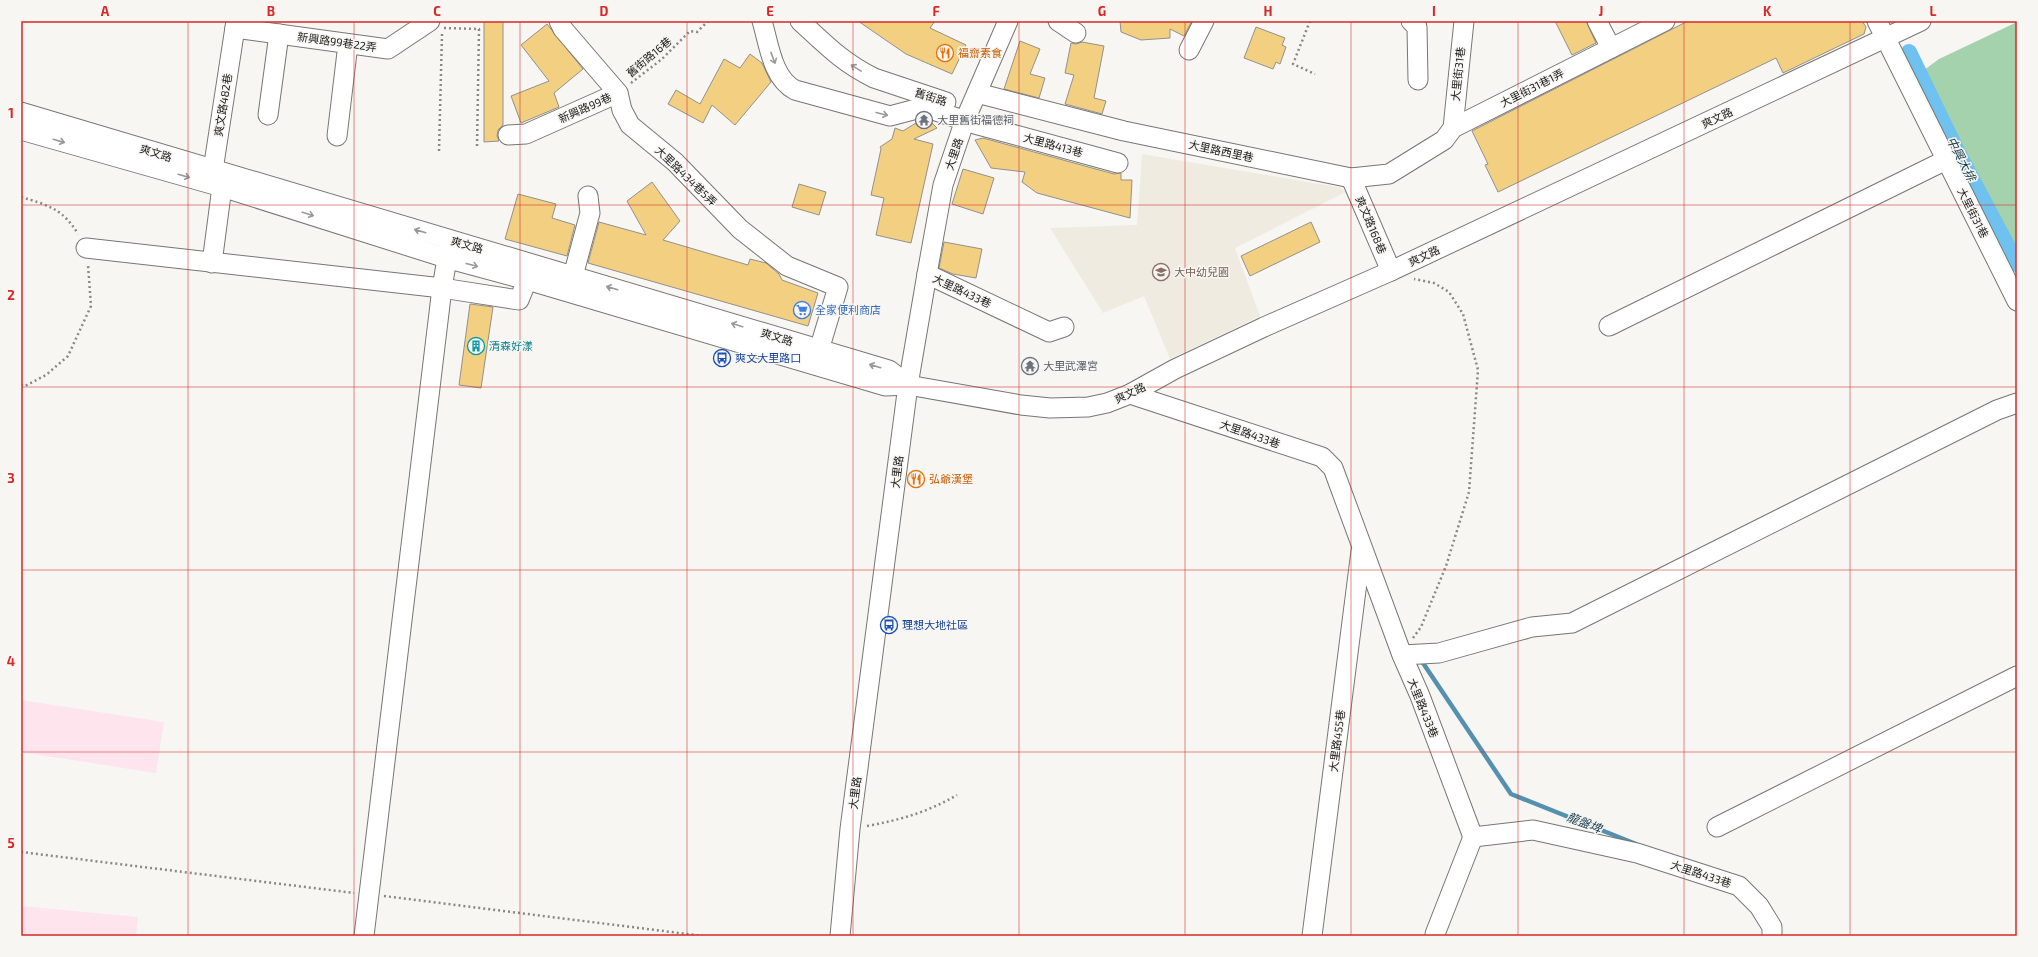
<svg xmlns="http://www.w3.org/2000/svg" width="2038" height="957" font-family="'Exo 2','Noto Sans TC',sans-serif">
<style>
.industrial{fill:#fee4ed}
.built{fill:#f0ebe0}
.green{fill:#a4d2ad}
.lines{fill:none;stroke-linecap:round;stroke-linejoin:round}
.stream{stroke:#5690af;stroke-width:4.5}
.canal{stroke:#6fc2ef;stroke-width:16}
.building{fill:#f2cf81;stroke:#92918d}
.minor-casing{stroke:#777672;stroke-width:21}
.path{stroke:#898885;stroke-width:2.5;stroke-dasharray:2 3;stroke-linecap:butt}
.minor{stroke:#fff;stroke-width:19}
.oneway{stroke:#999998}
.grid{fill:none;stroke:#d62828;stroke-width:1;stroke-opacity:0.55}
.labels{text-anchor:middle;stroke-width:3;stroke-linejoin:round;paint-order:stroke}
.street-label{font-size:11px;fill:#1c1c1a;stroke:#f7f6f2}
.food-label{font-size:11px;fill:#c56008;stroke:#f7f6f2;text-anchor:start}
.worship-label{font-size:11px;fill:#5b616d;stroke:#f7f6f2;text-anchor:start}
.education-label{font-size:11px;fill:#785e54;stroke:#f7f6f2;text-anchor:start}
.shop-label{font-size:11px;fill:#366cbe;stroke:#f7f6f2;text-anchor:start}
.culture-label{font-size:11px;fill:#0d838f;stroke:#f7f6f2;text-anchor:start}
.transit-label{font-size:11px;fill:#164399;stroke:#f7f6f2;text-anchor:start}
.water-label{font-size:12px;font-style:italic;fill:#173c4f;stroke:#f7f6f2}
.neatline{fill:none;stroke:#d62828;stroke-width:1.5}
.grid-label{font-size:13px;text-anchor:middle;font-weight:bold;fill:#d62828}
</style>
<rect width="100%" height="100%" fill="#f7f6f2"/>
<!-- industrial -->
<g class="industrial">
<polygon points="21,700 164,722 156,773 21,752"/>
<polygon points="21,906 138,917 136,936 21,936"/>
</g>
<!-- built -->
<polygon class="built" points="1142,154 1338,187 1346,192 1235,248 1260,316 1170,359 1144,296 1103,313 1050,228 1137,225"/>
<!-- green -->
<polygon class="green" points="2017,22 2017,256 1920,73 1939,59"/>
<g class="lines">
<!-- stream -->
<polyline class="stream" points="1423,663 1511,794 1636,844"/>
<!-- canal -->
<polyline class="canal" points="1909,52 1957,151 2017,264"/>
</g>
<!-- building -->
<g class="building">
<polygon points="484,21 503,21 503,125 498,130 497,136 499,141 484,142"/>
<polygon points="858,21 935,21 930,28 966,45 952,74 906,54"/>
<polygon points="1120,21 1192,21 1184,36 1170,29 1170,38 1141,40 1121,32"/>
<polygon points="1555,21 1586,21 1596,43 1572,55"/>
<polygon points="1688,21 1862,21 1866,27 1864,34 1783,73 1776,58 1498,192 1485,165 1488,164 1472,131"/>
<polygon points="547,24 583,69 554,93 559,107 521,123 511,96 549,81 521,45"/>
<polygon points="1256,27 1285,38 1282,45 1286,47 1280,64 1276,62 1273,69 1244,58"/>
<polygon points="1020,41 1040,49 1030,74 1045,78 1039,98 1004,89"/>
<polygon points="1082,42 1104,46 1094,98 1106,101 1102,114 1065,104 1074,75 1065,73 1071,43 1076,44"/>
<polygon points="750,54 762,63 771,82 735,125 712,105 703,123 668,104 676,90 700,104 724,59 740,68"/>
<polygon points="924,118 930,121 937,128 914,139 933,144 911,243 876,235 884,198 871,195 881,149 880,147 892,139 895,128 903,131"/>
<polygon points="983,138 1114,174 1121,173 1121,180 1132,180 1130,218 1037,193 1022,182 1025,172 991,168 975,140"/>
<polygon points="963,169 994,178 983,214 952,204"/>
<polygon points="652,182 680,221 663,240 748,265 750,259 766,263 779,274 782,280 818,293 808,326 588,263 599,222 646,235 627,201"/>
<polygon points="799,184 826,192 819,215 792,207"/>
<polygon points="518,194 556,204 552,218 575,225 567,256 505,239"/>
<polygon points="1311,222 1320,242 1250,276 1241,256"/>
<polygon points="944,242 982,249 976,278 953,274 939,268"/>
<polygon points="470,304 493,307 481,388 459,385"/>
</g>
<g class="lines">
<!-- minor casing -->
<g class="minor-casing">
<g id="minor">
<polyline points="559,21 563,29 618,93 622,110 630,125 675,162 740,229 787,266 838,287 819,350"/>
<path d="M 762,21 C 769,44 772,78 795,90 L 890,116 L 924,107 L 975,124 L 1118,163"/>
<path d="M 800,21 C 826,45 842,62 874,78 L 946,102"/>
<polyline points="1058,21 1076,33"/>
<polyline points="1411,21 1417,27 1418,80"/>
<polyline points="1597,21 1611,48"/>
<polyline points="1877,21 2017,301"/>
<polyline points="235,28 388,49 430,21"/>
<polyline points="1189,50 1204,21"/>
<polyline points="977,93 1124,131 1351,178 1389,174 1444,140 1453,128 1665,21"/>
<polyline points="21,112 889,370 908,385"/>
<polyline points="268,115 279,34"/>
<polyline points="1453,128 1464,21"/>
<polyline points="21,130 222,187 446,258 527,280 885,386 908,385 1021,405 1050,408 1088,407 1107,403 1130,394 1175,369 1264,327 1391,271 1921,21"/>
<polyline points="508,135 526,134 618,93"/>
<polyline points="337,136 348,44"/>
<polyline points="1351,178 1391,271"/>
<polyline points="86,248 442,288 519,300 527,280"/>
<polyline points="212,263 222,187 213,170 236,21"/>
<polyline points="927,274 1049,332 1064,327"/>
<polyline points="573,276 590,213 588,196"/>
<polyline points="1609,326 1946,160"/>
<polyline points="1130,394 1322,457 1333,468 1402,655 1420,696 1473,837 1533,830 1637,853 1739,886 1759,906 1772,927 1772,936"/>
<polyline points="1402,655 1439,653 1532,627 1572,623 1997,410 2017,403"/>
<polyline points="1717,827 2017,676"/>
<polyline points="1435,934 1473,837"/>
<polyline points="364,936 442,288 449,247"/>
<polyline points="840,936 850,829 908,385 927,274 943,185 965,120 1008,21"/>
<polyline points="1312,936 1361,551"/>
</g>
</g>
<!-- path -->
<g class="path">
<polyline points="1310,21 1293,64 1315,74"/>
<polyline points="444,28 479,29 477,146"/>
<polyline points="631,83 662,59 690,31 697,32 708,21"/>
<polyline points="439,151 442,34"/>
<path d="M 21,197 C 48,205 63,209 78,234"/>
<polyline points="21,385 25,386 46,375 68,356 91,306 88,265"/>
<polyline points="1413,638 1421,627 1446,566 1469,492 1478,370 1463,314 1449,292 1434,283 1414,279"/>
<path d="M 867,826 C 900,820 928,812 957,795"/>
<polyline points="21,852 354,893"/>
<polyline points="384,896 703,936"/>
</g>
<!-- minor -->
<use href="#minor" class="minor"/>
</g>
<!-- one-way arrows -->
<defs><path id="oneway-shaft" d="M-6 0H5M1.5-3L5.5 0L1.5 3" fill="none" stroke-width="1.6" stroke-linecap="round" stroke-linejoin="round"/></defs>
<g class="oneway">
<use href="#oneway-shaft" transform="translate(773 58) rotate(70)"/>
<use href="#oneway-shaft" transform="translate(856 68) rotate(-149)"/>
<use href="#oneway-shaft" transform="translate(882 114) rotate(14)"/>
<use href="#oneway-shaft" transform="translate(59 141) rotate(16)"/>
<use href="#oneway-shaft" transform="translate(184 176) rotate(16)"/>
<use href="#oneway-shaft" transform="translate(308 214) rotate(18)"/>
<use href="#oneway-shaft" transform="translate(420 231) rotate(-164)"/>
<use href="#oneway-shaft" transform="translate(472 265) rotate(15)"/>
<use href="#oneway-shaft" transform="translate(612 288) rotate(-164)"/>
<use href="#oneway-shaft" transform="translate(737 325) rotate(-163)"/>
<use href="#oneway-shaft" transform="translate(875 366) rotate(-164)"/>
</g>
<!-- grid -->
<path class="grid" d="M 188,21 L 188,936M 354,21 L 354,936M 520,21 L 520,936M 687,21 L 687,936M 853,21 L 853,936M 1019,21 L 1019,936M 1185,21 L 1185,936M 1351,21 L 1351,936M 1518,21 L 1518,936M 1684,21 L 1684,936M 1850,21 L 1850,936M 21,205 L 2017,205M 21,387 L 2017,387M 21,570 L 2017,570M 21,752 L 2017,752"/>
<!-- icons -->
<defs>
<g id="restaurant-ring" transform="scale(0.9)"><circle r="9.5" fill="#f7f6f2" stroke="#e8710a" stroke-width="1.5"/><path d="M-5-6h1v4h1v-4h1v4h1v-4h1v5L-1.5 .5V6h-2V.5L-5-1ZM5-6V6H3V1.5H1.5Q1.5-4 5-6Z" fill="#e8710a"/></g>
<g id="temple-ring" transform="scale(0.9)"><circle r="9.5" fill="#f7f6f2" stroke="#6b7280" stroke-width="1.5"/><path d="M0-6L5-2H3V0L6.5 2.5H4V6H1.5V3h-3V6H-4V2.5H-6.5L-3 0V-2H-5Z" fill="#6b7280"/></g>
<g id="school-ring" transform="scale(0.9)"><circle r="9.5" fill="#f7f6f2" stroke="#8d6e63" stroke-width="1.5"/><path d="M0-5L7-2L0 1L-7-2ZM-4 1L0 2.5L4 1V4Q0 6-4 4Z" fill="#8d6e63"/></g>
<g id="supermarket-ring" transform="scale(0.9)"><circle r="9.5" fill="#f7f6f2" stroke="#3f7fe0" stroke-width="1.5"/><path d="M-6-5.5h2.5l.6 2H6L4.5 2H-2.5L-4.4-4H-6ZM-1.5 3.2a1.3 1.3 0 1 0 .1 0ZM3 3.2a1.3 1.3 0 1 0 .1 0Z" fill="#3f7fe0"/></g>
<g id="building-ring" transform="scale(0.9)"><circle r="9.5" fill="#f7f6f2" stroke="#0f9aa8" stroke-width="1.5"/><path d="M-4-6H4V6H1V3H-1V6H-4ZM-2.5-4.3h1.7v1.8h-1.7ZM.8-4.3h1.7v1.8H.8ZM-2.5-1h1.7V.8h-1.7ZM.8-1h1.7V.8H.8Z" fill="#0f9aa8"/></g>
<g id="bus-ring" transform="scale(0.9)"><circle r="9.5" fill="#f7f6f2" stroke="#1a4fb4" stroke-width="1.5"/><path d="M-5-6H5V4H4V6H2V4H-2V6H-4V4H-5ZM-3.5-4V0h7V-4ZM-3.5 1.2v1.5H-2V1.2ZM2 1.2v1.5H3.5V1.2Z" fill="#1a4fb4"/></g>
</defs>
<g fill-rule="evenodd">
<use href="#restaurant-ring" x="945" y="53"/>
<use href="#temple-ring" x="924" y="120"/>
<use href="#school-ring" x="1161" y="272"/>
<use href="#supermarket-ring" x="802" y="310"/>
<use href="#building-ring" x="476" y="346"/>
<use href="#bus-ring" x="722" y="358"/>
<use href="#temple-ring" x="1030" y="366"/>
<use href="#restaurant-ring" x="916" y="479"/>
<use href="#bus-ring" x="889" y="625"/>
</g>
<g class="labels">
<!-- street labels -->
<g class="street-label">
<text transform="translate(337 42) rotate(8)" y="4">新興路99巷22弄</text>
<text transform="translate(649 57) rotate(-40)" y="4">舊街路16巷</text>
<text transform="translate(1458 74) rotate(-84)" y="4">大里街31巷</text>
<text transform="translate(1532 88) rotate(-27)" y="4">大里街31巷1弄</text>
<text transform="translate(931 97) rotate(18)" y="4">舊街路</text>
<text transform="translate(223 105) rotate(-81)" y="4">爽文路482巷</text>
<text transform="translate(585 108) rotate(-24)" y="4">新興路99巷</text>
<text transform="translate(1717 118) rotate(-25)" y="4">爽文路</text>
<text transform="translate(1053 145) rotate(15)" y="4">大里路413巷</text>
<text transform="translate(1221 151) rotate(12)" y="4">大里路西里巷</text>
<text transform="translate(156 153) rotate(17)" y="4">爽文路</text>
<text transform="translate(954 154) rotate(-71)" y="4">大里路</text>
<text transform="translate(686 176) rotate(44)" y="4">大里路434巷5弄</text>
<text transform="translate(1973 213) rotate(63)" y="4">大里街31巷</text>
<text transform="translate(1371 225) rotate(67)" y="4">爽文路168巷</text>
<text transform="translate(467 245) rotate(16)" y="4">爽文路</text>
<text transform="translate(1424 256) rotate(-25)" y="4">爽文路</text>
<text transform="translate(962 291) rotate(25)" y="4">大里路433巷</text>
<text transform="translate(777 337) rotate(17)" y="4">爽文路</text>
<text transform="translate(1130 393) rotate(-25)" y="4">爽文路</text>
<text transform="translate(1250 434) rotate(19)" y="4">大里路433巷</text>
<text transform="translate(897 472) rotate(-83)" y="4">大里路</text>
<text transform="translate(1423 708) rotate(68)" y="4">大里路433巷</text>
<text transform="translate(1337 741) rotate(-83)" y="4">大里路455巷</text>
<text transform="translate(855 793) rotate(-83)" y="4">大里路</text>
<text transform="translate(1701 874) rotate(18)" y="4">大里路433巷</text>
</g>
<!-- food labels -->
<g class="food-label">
<text x="958" y="57">福齋素食</text>
<text x="929" y="483">弘爺漢堡</text>
</g>
<!-- worship labels -->
<g class="worship-label">
<text x="937" y="124">大里舊街福德祠</text>
<text x="1043" y="370">大里武澤宮</text>
</g>
<!-- education labels -->
<g class="education-label">
<text x="1174" y="276">大中幼兒園</text>
</g>
<!-- shop labels -->
<g class="shop-label">
<text x="815" y="314">全家便利商店</text>
</g>
<!-- culture labels -->
<g class="culture-label">
<text x="489" y="350">清森好漾</text>
</g>
<!-- transit labels -->
<g class="transit-label">
<text x="735" y="362">爽文大里路口</text>
<text x="902" y="629">理想大地社區</text>
</g>
<!-- water labels -->
<g class="water-label">
<text transform="translate(1961 159) rotate(63)" y="4">中興大排</text>
<text transform="translate(1584 823) rotate(21)" y="4">龍盤埤</text>
</g>
</g>
<!-- border -->
<rect width="2038" height="957" fill="none" stroke="#f7f6f2" stroke-width="44"/>
<rect x="22" y="22" width="1994" height="913" class="neatline"/>
<g class="grid-label">
<text x="105" y="16">A</text>
<text x="271" y="16">B</text>
<text x="437" y="16">C</text>
<text x="604" y="16">D</text>
<text x="770" y="16">E</text>
<text x="936" y="16">F</text>
<text x="1102" y="16">G</text>
<text x="1268" y="16">H</text>
<text x="1434" y="16">I</text>
<text x="1601" y="16">J</text>
<text x="1767" y="16">K</text>
<text x="1933" y="16">L</text>
<text x="11" y="118">1</text>
<text x="11" y="300">2</text>
<text x="11" y="483">3</text>
<text x="11" y="666">4</text>
<text x="11" y="848">5</text>
</g>
</svg>
